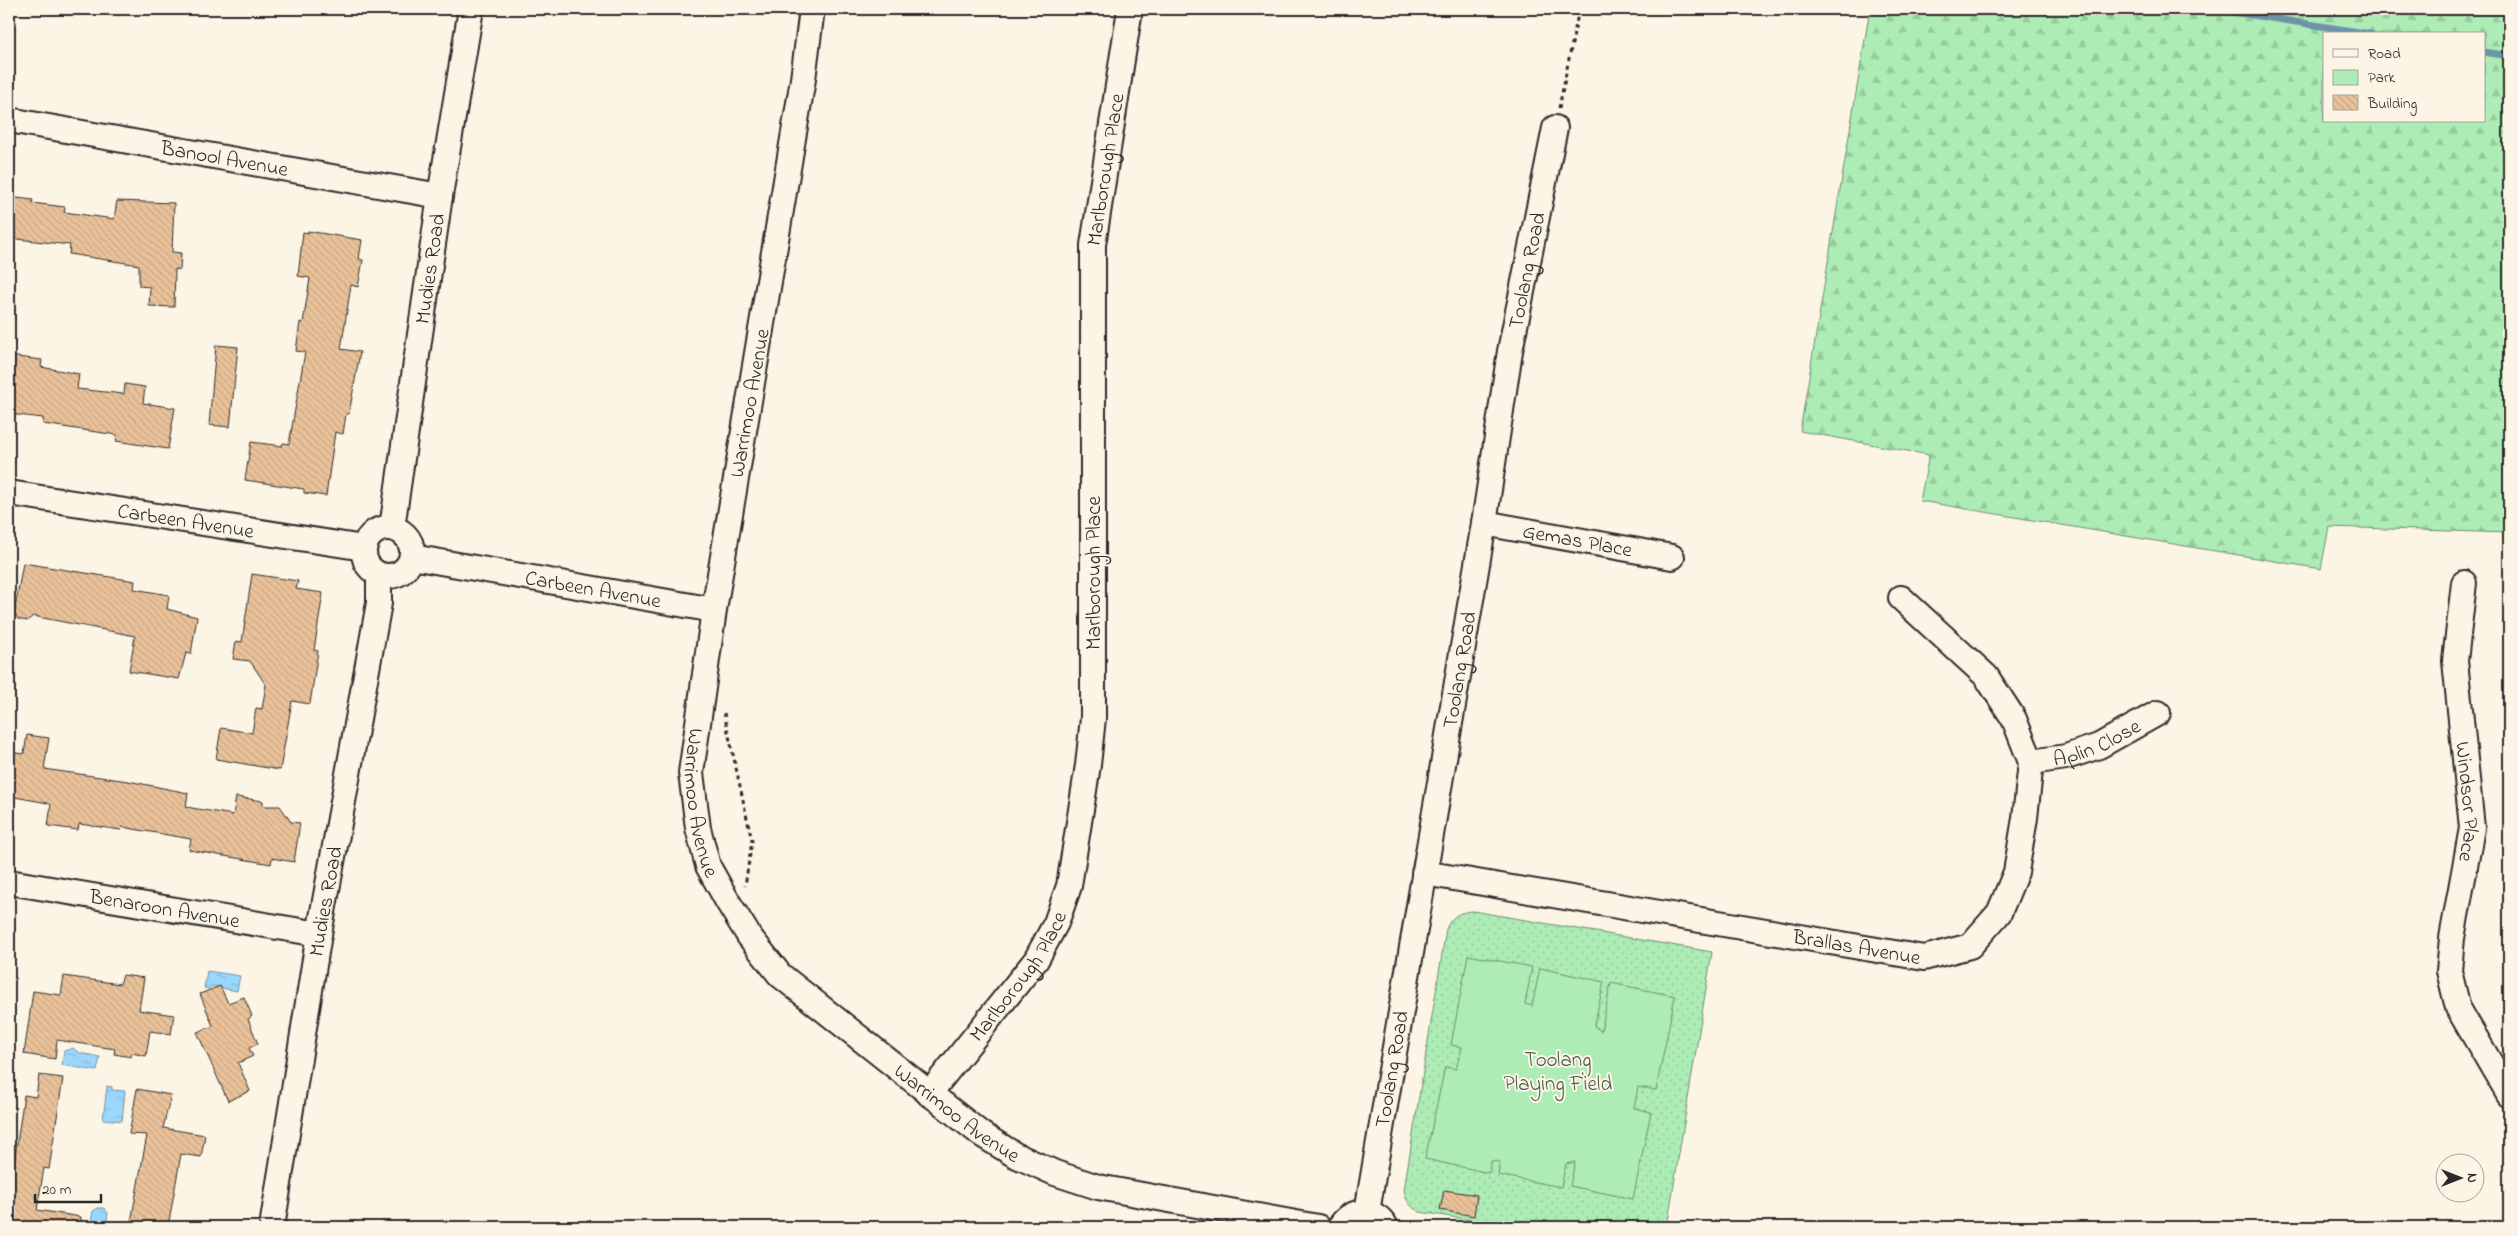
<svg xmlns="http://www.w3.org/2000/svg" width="2518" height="1236" font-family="'Indie Flower',sans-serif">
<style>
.green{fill:url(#green-dots);stroke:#6c8c70}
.forest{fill:url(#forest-firs);stroke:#6c8c70;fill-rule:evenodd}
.pitch{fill:#adecb5;stroke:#6c8c70}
.water{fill:url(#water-ripples);stroke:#6e92a8}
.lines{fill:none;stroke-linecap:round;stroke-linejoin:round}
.stream{stroke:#6e92a8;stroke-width:7}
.building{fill:url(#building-back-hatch);stroke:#2b2b2b}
.minor-casing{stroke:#2b2b2b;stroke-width:28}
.path{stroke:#2b2b2b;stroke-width:3;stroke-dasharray:4 4;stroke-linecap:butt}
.minor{stroke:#fcf5e5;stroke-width:24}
.labels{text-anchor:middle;stroke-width:4;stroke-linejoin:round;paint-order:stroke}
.street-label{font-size:21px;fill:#2b2b2b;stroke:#fcf5e5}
.park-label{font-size:21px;fill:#4c5b4e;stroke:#fcf5e5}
</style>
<defs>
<pattern id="green-dots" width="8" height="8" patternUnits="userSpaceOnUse" patternTransform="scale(1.25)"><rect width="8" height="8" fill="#adecb5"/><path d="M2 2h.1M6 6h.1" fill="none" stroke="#95cb9c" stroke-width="1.8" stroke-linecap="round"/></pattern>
<pattern id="forest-firs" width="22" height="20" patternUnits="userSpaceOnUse" patternTransform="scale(1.25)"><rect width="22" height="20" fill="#adecb5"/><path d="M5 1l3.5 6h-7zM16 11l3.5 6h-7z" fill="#95cb9c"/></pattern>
<pattern id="water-ripples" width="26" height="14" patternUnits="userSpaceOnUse" patternTransform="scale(1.25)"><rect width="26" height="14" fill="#9bd7fc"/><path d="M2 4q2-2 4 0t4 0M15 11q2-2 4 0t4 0" fill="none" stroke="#86b9d8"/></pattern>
<pattern id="building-back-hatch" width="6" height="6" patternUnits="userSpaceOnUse" patternTransform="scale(1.25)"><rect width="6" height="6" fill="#eac29a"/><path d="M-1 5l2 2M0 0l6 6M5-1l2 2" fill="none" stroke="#c9a785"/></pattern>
</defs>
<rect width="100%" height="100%" fill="#fcf5e5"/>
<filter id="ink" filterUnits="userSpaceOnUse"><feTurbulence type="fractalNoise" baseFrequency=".02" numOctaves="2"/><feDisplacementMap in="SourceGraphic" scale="10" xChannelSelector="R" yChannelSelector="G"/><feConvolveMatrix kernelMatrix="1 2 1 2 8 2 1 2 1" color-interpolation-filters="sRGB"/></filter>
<g filter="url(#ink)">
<!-- green -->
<path class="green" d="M 1473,911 L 1712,952 L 1667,1227 L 1514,1227 L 1420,1212 C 1410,1207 1406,1201 1404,1190 L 1446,929 C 1452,916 1458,912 1473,911 Z"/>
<!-- forest -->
<path class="forest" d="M 1870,9 L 2509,9 L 2509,533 L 2329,527 L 2321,569 L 1920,501 L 1929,455 L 1800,431 ZM 2324,34 L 2484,34 L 2484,121 L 2324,121 Z"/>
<!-- pitch -->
<polygon class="pitch" points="1468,955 1532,967 1525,1004 1532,1006 1540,968 1604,982 1594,1026 1601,1031 1611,983 1675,996 1656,1090 1638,1087 1634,1108 1651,1112 1633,1199 1570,1186 1575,1162 1566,1164 1561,1187 1498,1175 1500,1162 1491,1161 1489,1173 1425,1159 1445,1067 1456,1069 1462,1047 1451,1045"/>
<!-- water -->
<g class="water">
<polygon points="207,971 240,976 237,991 211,986 209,989 204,988"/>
<polygon points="73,1048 79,1053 100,1057 97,1071 62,1065 64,1051"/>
<polygon points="107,1086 112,1087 112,1090 125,1091 122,1121 103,1119"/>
<polygon points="98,1208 104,1208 108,1213 106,1227 90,1227 93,1211"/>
</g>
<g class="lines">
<!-- stream -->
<g class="stream">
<polyline points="2214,9 2371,34"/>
<polyline points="2484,52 2509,56"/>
</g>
</g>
<!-- building -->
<g class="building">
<polygon points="9,197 33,200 32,203 65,207 64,212 114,219 117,201 174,203 172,252 181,253 180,270 175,269 174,307 149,306 150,287 139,286 139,265 69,254 70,245 9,238"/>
<polygon points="308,231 362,240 359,259 363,260 358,287 351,285 341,349 360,352 349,414 346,414 343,434 335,432 326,496 304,493 304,489 245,480 251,442 282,446 283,443 289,444 305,352 296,351 300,322 303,323 310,278 298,276 303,232 308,233"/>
<polygon points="216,345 238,347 230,427 209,425"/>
<polygon points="9,356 42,360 41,367 79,374 77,389 124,394 125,384 145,387 143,403 175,408 168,449 116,441 117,435 43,424 43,418 9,414"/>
<polygon points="23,563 135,581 134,589 169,595 167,609 197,617 191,654 186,653 179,679 129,671 135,636 33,616 27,621 18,619 14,613"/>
<polygon points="252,574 298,581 296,589 323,593 314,650 318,651 310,704 292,701 280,770 216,759 221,728 252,733 256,708 262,709 266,685 250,661 233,659 236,641 242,642"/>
<polygon points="27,735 49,738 44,769 128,781 188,793 186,807 233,815 236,797 263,801 263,806 280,806 291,822 300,823 294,862 272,858 271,864 189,850 191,839 122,827 121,830 79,824 78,830 48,826 51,805 48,803 9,796 9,752 24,754"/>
<polygon points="123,975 144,978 139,1010 174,1015 171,1034 150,1031 146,1056 132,1053 131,1057 114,1054 115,1049 57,1040 55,1059 24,1054 33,991 61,995 64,976 120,984"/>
<polygon points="220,986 228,1003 244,997 252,1016 248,1019 258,1044 249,1048 253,1056 238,1063 250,1091 228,1101 197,1032 213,1026 200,994"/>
<polygon points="39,1075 63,1078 49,1169 44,1168 37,1210 81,1217 81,1227 9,1227 9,1198 24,1095 36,1097"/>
<polygon points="137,1089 171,1095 163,1128 205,1135 201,1157 181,1154 168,1227 130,1227 147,1135 129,1134"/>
<polygon points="1444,1190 1477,1195 1474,1216 1440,1210"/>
</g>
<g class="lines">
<!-- minor casing -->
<g class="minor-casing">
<g id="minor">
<path id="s1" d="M 812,9 L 803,79 L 714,610 L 691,773 L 698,828 L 708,866 L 728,902 L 749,936 L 780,975 L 981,1134 L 1015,1155 L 1055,1173 L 1098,1187 L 1318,1227"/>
<path id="s2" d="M 9,120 L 440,196"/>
<path id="s3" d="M 9,493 L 364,548"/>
<path id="s4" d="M 1484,523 L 1672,557"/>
<circle cx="388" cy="552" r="24"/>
<path id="s5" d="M 392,528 L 440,196 L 471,9"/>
<path id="s6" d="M 412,557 L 714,610"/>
<path id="s7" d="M 2464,583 L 2455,661 L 2472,828 L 2452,938 L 2449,971 L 2458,1008 L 2509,1095"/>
<path id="s8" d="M 2031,762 L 2066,757 L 2099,746 L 2158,713"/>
<path id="s9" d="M 1424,873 L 1924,958 L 1970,946 L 1999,913 L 2016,872 L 2025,818 L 2031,762 L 2014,719 L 1986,676 L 1901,598"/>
<path id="s10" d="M 9,882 L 319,934"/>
<path id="s11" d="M 929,1094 L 1036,960 L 1056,923 L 1069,886 L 1088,765 L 1093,718 L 1093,245 L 1130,9"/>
<path id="s12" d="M 1367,1212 L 1484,523 L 1510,351 L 1555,128"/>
<path id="s13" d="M 272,1227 L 319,934 L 379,603 L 379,576"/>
<path d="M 1340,1227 C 1350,1208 1376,1207 1386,1227"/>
</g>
</g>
<!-- path -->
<g class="path">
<polyline points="1559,108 1579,9"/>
<polyline points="724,713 752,841 745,886"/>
</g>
<!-- minor -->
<use href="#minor" class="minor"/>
</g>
</g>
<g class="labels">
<!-- street labels -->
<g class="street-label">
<text dy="7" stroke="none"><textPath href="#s2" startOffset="219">Banool Avenue</textPath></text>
<text dy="7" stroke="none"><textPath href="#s11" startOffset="972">Marlborough Place</textPath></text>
<text dy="7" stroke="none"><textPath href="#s5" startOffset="262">Mudies Road</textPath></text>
<text dy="7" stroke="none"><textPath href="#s12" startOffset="955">Toolang Road</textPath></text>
<text transform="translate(749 403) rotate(-80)" y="7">Warrimoo Avenue</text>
<text dy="7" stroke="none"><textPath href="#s3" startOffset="179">Carbeen Avenue</textPath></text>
<text dy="7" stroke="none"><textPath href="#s4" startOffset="95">Gemas Place</textPath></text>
<text transform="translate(1093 573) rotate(-90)" y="7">Marlborough Place</text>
<text dy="7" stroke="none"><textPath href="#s6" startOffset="184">Carbeen Avenue</textPath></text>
<text dy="7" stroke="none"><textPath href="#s12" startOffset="550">Toolang Road</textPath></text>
<text dy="7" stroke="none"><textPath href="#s8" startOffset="69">Aplin Close</textPath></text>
<text dy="7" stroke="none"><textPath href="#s1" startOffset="804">Warrimoo Avenue</textPath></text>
<text dy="7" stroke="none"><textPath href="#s7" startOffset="220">Windsor Place</textPath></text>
<text dy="7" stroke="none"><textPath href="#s13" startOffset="330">Mudies Road</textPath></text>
<text dy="7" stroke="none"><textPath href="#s10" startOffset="158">Benaroon Avenue</textPath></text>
<text dy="7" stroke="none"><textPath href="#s9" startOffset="439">Brallas Avenue</textPath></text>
<text dy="7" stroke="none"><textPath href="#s11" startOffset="148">Marlborough Place</textPath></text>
<text dy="7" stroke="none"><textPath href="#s12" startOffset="145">Toolang Road</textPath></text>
<text dy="7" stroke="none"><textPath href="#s1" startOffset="1224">Warrimoo Avenue</textPath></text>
</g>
<!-- park labels -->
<g class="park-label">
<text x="1558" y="1066">Toolang<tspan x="1558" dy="24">Playing Field</tspan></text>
</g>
</g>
<!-- margin -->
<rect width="2518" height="1236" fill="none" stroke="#fcf5e5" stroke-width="30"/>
<rect x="15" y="15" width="2488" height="1206" fill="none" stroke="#2b2b2b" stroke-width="2" filter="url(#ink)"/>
<!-- legend -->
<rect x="2323" y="32" width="162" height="90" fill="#fcf5e5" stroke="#a8a49b"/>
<rect x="2333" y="49" width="25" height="8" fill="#fcf5e5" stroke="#a8a49b"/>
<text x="2368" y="58" font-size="15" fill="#2b2b2b">Road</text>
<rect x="2333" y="70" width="25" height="15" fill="#adecb5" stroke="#a8a49b"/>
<text x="2368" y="82" font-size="15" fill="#2b2b2b">Park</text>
<rect x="2333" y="95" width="25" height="15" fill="url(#building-back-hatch)" stroke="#a8a49b"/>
<text x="2368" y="108" font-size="15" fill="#2b2b2b">Building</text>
<!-- north arrow -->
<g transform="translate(2460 1178) rotate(90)"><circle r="24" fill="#fcf5e5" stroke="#a8a49b"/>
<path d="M0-4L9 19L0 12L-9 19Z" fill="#2b2b2b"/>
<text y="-8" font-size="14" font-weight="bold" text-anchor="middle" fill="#2b2b2b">N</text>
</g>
<!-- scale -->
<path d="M35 1194v8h66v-8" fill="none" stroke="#2b2b2b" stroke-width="2.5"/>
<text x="42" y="1194" font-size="15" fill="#2b2b2b" stroke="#fcf5e5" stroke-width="4" paint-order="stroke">20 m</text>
</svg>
